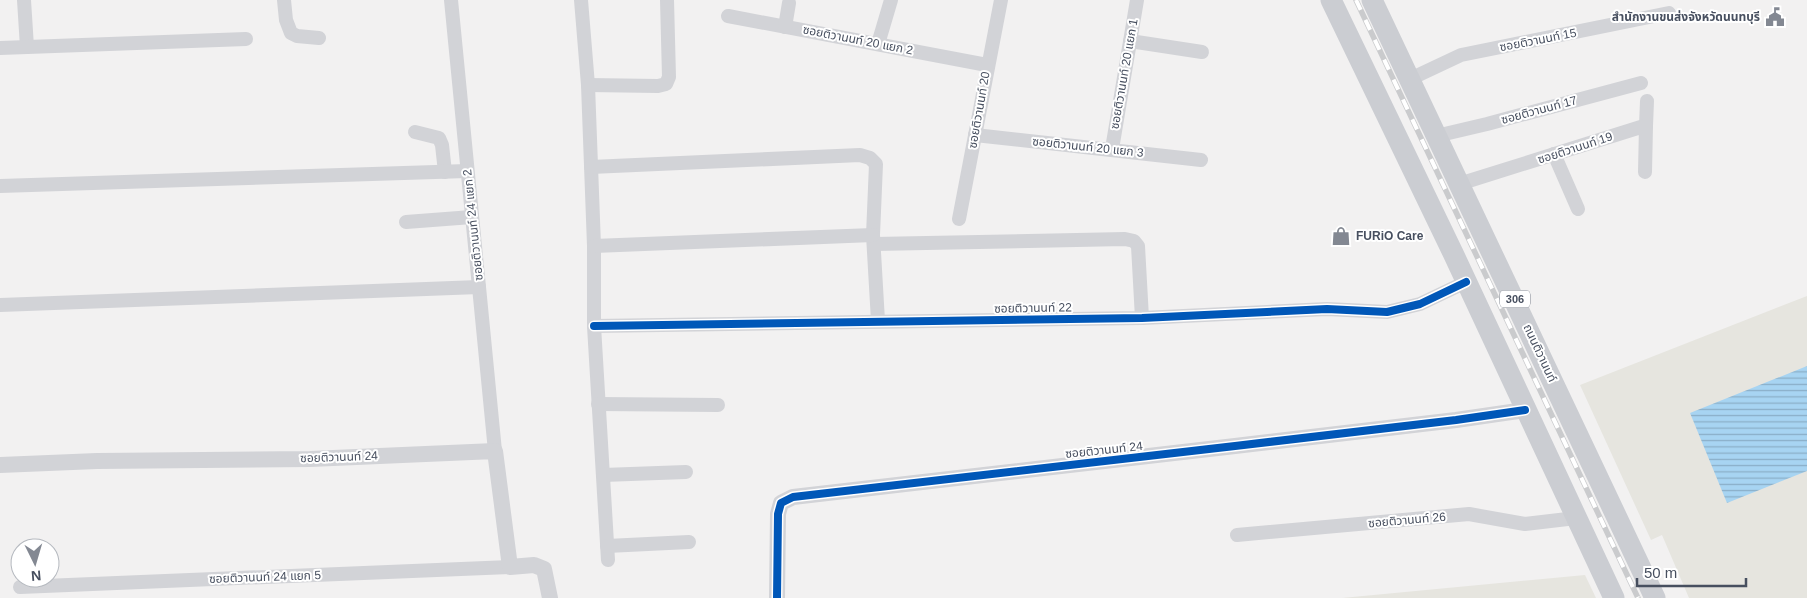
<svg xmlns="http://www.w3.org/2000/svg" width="1807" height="598" font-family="Helvetica,'Noto Sans Thai',sans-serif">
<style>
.commercial{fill:#e6e5df}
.water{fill:url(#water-rules)}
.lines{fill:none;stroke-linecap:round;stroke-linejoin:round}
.minor{stroke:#d2d3d7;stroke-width:14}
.tertiary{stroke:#d2d3d7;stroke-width:16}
.primary{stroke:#cbcdd2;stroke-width:21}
.rail-casing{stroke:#cacbcd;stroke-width:5.5}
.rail{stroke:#fff;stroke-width:4;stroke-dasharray:11;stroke-linecap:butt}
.cycleway-casing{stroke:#fff;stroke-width:11}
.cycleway{stroke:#0057b8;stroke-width:8}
.labels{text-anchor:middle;stroke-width:4;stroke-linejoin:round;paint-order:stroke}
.shield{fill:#fff;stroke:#7e848f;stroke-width:1}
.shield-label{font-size:11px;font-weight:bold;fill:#474f5f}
.poi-label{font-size:12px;font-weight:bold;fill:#474f5f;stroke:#fff;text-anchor:end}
.street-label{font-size:12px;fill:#474f5f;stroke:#fff}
</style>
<defs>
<pattern id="water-rules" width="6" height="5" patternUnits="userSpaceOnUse" patternTransform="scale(1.25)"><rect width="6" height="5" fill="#a7d4f2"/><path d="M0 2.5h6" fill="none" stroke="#8aaec7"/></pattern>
</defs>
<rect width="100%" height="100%" fill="#f2f1f1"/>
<!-- commercial -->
<g class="commercial">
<polygon points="1807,296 1807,598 1689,598 1662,535 1651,540 1580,385"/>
<polygon points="1585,575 1596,598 1342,598"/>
</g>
<!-- water -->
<polygon class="water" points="1807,366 1807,471 1727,503 1690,413"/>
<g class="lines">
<!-- minor -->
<g class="minor">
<polyline points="24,0 27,47"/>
<polyline points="284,0 286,20 291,33 297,36 319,38"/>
<polyline points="451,0 495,451"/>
<polyline points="581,0 588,85 594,246 594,326 608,560"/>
<polyline points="728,16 987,65"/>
<polyline points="785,27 789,3"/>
<polyline points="1130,41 1202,52"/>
<polyline points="878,44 891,0"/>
<polyline points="0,48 246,39"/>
<polyline points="1410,79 1461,55 1669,13"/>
<polyline points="588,85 658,86 666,84 669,77 667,0"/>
<polyline points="1646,126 1647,101"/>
<polyline points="415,132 439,138 442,145 445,172"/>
<polyline points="975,135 1201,160"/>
<polyline points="1436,136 1487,124 1641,83"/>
<polyline points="1112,149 1137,0"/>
<polyline points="1554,154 1578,209"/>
<polyline points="591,167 860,155 870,158 876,164 873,235 878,321"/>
<polyline points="1459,184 1644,126 1646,126 1645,172"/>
<polyline points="0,186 467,171"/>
<polyline points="959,219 1001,0"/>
<polyline points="406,222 472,217"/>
<polyline points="874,244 1125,239 1134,241 1138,246 1142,318"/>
<polyline points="594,246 873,235"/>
<polyline points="0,305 479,287"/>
<polyline points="594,326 1142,318 1327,309 1387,312 1420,304 1466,282"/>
<polyline points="598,404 718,405"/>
<polyline points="603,475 686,472"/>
<polyline points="1237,535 1469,514 1525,524 1576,518"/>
<polyline points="607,546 689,542"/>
<polyline points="20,587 510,567"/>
</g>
<!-- tertiary -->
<g class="tertiary">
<polyline points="0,465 97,461 310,459 495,451 510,567 534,565 544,569 550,598"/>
<polyline points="777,598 778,514 781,503 793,497 1235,446 1456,420 1525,410"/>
</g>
<!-- primary -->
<g class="primary">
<polyline points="1331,0 1453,253 1614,598"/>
<polyline points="1372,0 1655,598"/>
</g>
<!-- rail casing -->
<g class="rail-casing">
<polyline id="rail" points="1356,0 1638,598"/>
</g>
<!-- rail -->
<use href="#rail" class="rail"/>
<!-- cycleway casing -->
<g class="cycleway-casing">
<g id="cycleway">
<polyline points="594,326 1142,318 1327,309 1387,312 1420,304 1466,282"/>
<polyline points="777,598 778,514 781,503 793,497 1235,446 1456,420 1525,410"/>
</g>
</g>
<!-- cycleway -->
<use href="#cycleway" class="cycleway"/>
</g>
<!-- icons -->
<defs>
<g id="civic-bare" transform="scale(1.5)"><path d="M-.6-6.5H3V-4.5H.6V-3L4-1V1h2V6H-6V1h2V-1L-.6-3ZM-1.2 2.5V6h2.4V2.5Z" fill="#838892" stroke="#fff" stroke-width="2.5" paint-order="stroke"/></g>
<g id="shop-bare" transform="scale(1.5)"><path d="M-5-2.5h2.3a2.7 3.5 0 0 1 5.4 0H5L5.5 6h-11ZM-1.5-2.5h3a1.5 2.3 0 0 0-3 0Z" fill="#838892" stroke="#fff" stroke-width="2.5" paint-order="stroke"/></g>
</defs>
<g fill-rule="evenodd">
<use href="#civic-bare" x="1775" y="17"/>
<use href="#shop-bare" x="1341" y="236"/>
</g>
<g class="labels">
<!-- shield labels -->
<rect class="shield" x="1500" y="290.5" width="30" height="17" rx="4"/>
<g class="shield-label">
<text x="1515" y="303">306</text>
</g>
<!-- poi labels -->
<g class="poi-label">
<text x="1760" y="21">สำนักงานขนส่งจังหวัดนนทบุรี</text>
<text x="1356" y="240" text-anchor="start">FURiO Care</text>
</g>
<!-- street labels -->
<g class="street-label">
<text transform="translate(858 40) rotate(11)" y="4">ซอยติวานนท์ 20 แยก 2</text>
<text transform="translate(1538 40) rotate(-11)" y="4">ซอยติวานนท์ 15</text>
<text transform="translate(1124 74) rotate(-80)" y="4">ซอยติวานนท์ 20 แยก 1</text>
<text transform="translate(979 110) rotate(-80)" y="4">ซอยติวานนท์ 20</text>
<text transform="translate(1539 110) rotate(-15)" y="4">ซอยติวานนท์ 17</text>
<text transform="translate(1088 147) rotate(6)" y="4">ซอยติวานนท์ 20 แยก 3</text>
<text transform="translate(1575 148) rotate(-18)" y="4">ซอยติวานนท์ 19</text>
<text transform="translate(473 225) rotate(-96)" y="4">ซอยติวานนท์ 24 แยก 2</text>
<text transform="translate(1033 308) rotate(-1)" y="4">ซอยติวานนท์ 22</text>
<text transform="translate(1540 353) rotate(65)" y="4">ถนนติวานนท์</text>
<text transform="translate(1104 450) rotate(-6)" y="4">ซอยติวานนท์ 24</text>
<text transform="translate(339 457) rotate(-2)" y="4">ซอยติวานนท์ 24</text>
<text transform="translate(1407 520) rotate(-5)" y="4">ซอยติวานนท์ 26</text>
<text transform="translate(265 577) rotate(-2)" y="4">ซอยติวานนท์ 24 แยก 5</text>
</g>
</g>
<!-- north arrow -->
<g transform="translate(35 563) rotate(175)"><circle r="24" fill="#ffffff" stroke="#b5b9bf"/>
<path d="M0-4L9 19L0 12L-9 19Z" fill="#838892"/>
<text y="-8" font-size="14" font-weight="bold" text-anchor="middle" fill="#474f5f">N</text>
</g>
<!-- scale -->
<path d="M1637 578v8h109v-8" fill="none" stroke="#474f5f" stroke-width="2.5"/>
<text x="1644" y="578" font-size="15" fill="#474f5f" stroke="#ffffff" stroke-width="4" paint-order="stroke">50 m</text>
</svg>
